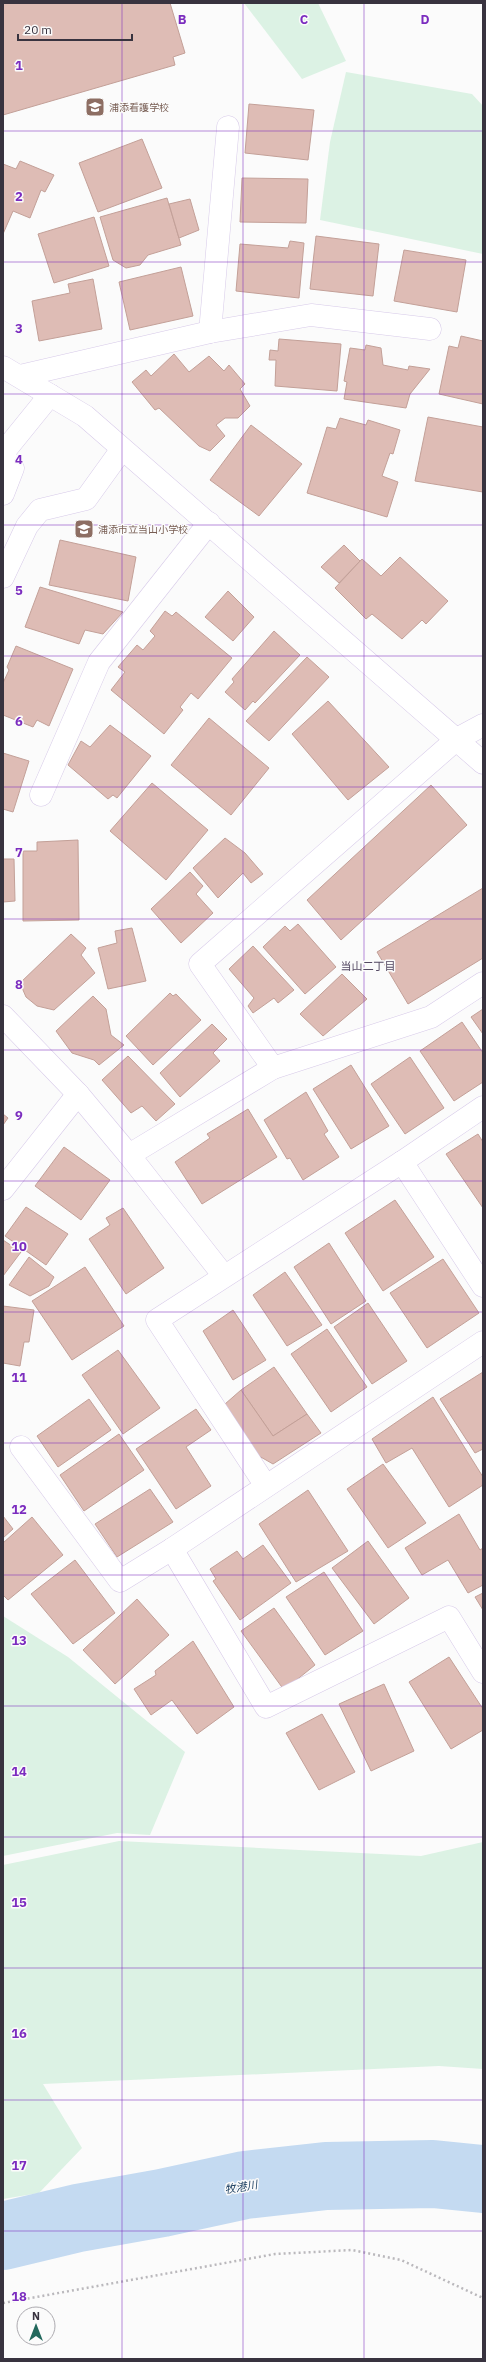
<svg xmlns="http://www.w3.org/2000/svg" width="486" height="2362" font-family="'IBM Plex Sans','Noto Sans JP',sans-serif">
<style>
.green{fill:#dcf2e4}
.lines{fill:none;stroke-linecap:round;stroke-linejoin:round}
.river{stroke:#c4daf1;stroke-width:68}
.building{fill:#debcb5;stroke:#c3a098}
.minor-casing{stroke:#d7cae9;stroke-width:23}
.path{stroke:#bab8bc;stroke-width:2.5;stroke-dasharray:2 3;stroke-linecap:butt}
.minor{stroke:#fff;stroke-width:22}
.grid{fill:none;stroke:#7b2cbf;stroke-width:1;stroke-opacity:0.55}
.labels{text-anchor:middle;stroke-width:3;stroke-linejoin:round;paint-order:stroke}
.education-label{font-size:10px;fill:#785e54;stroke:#fbfbfb;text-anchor:start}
.neighbourhood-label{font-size:11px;fill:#544963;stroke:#fbfbfb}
.water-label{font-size:11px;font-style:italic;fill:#234566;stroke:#fbfbfb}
.grid-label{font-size:13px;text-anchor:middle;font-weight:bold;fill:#7b2cbf;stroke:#fbfbfb;stroke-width:3;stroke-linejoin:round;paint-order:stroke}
</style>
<rect width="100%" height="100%" fill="#fbfbfb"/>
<!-- green -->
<g class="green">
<polygon points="244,3 318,3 346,61 302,79"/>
<polygon points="346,72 472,94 483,106 483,254 320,220 330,142"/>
<polygon points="3,1616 68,1657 185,1752 150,1835 117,1833 3,1856"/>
<polygon points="119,1841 421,1856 483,1842 483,2069 439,2066 43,2084 82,2148 39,2193 3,2199 3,1865"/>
</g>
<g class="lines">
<!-- river -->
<polyline class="river" points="3,2236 78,2218 162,2203 245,2185 326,2176 433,2174 483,2179"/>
</g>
<!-- building -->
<g class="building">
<polygon points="3,3 170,3 185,53 173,57 175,65 3,115"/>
<polygon points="249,104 314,110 308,160 245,153"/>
<polygon points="142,139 162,188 98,212 79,163"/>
<polygon points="20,161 54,175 45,192 41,190 30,218 13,211 3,234 3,164 16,169"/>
<polygon points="242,178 308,179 306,223 240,222"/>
<polygon points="167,198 181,245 148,255 140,265 126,268 113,260 100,217"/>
<polygon points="190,199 199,230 179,238 169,204"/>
<polygon points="94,217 109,266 54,283 38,234"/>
<polygon points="316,236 379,244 373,296 310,289"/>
<polygon points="290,241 304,243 299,298 236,291 240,244 288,248"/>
<polygon points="404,250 466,260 457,312 394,301"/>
<polygon points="181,267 193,316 130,330 119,282"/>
<polygon points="93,279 102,329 39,341 32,301 70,293 68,284"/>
<polygon points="461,336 483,341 483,404 439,394 449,346 458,348"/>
<polygon points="279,339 341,344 337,391 275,386 276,360 269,360 270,350 278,351"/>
<polygon points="366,345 381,348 383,365 408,370 409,366 430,369 410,394 406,408 344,399 347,382 344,381 350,348 365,350"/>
<polygon points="174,354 189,372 209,356 224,371 229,365 245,384 240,389 250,406 238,418 225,418 216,425 225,436 210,451 199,446 159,408 155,410 132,382 146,370 151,376"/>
<polygon points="428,417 483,427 483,492 415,481"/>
<polygon points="340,418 366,425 368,420 400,430 393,454 390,453 382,476 398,482 387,517 307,493 327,427 336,429"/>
<polygon points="251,425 302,464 259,516 210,480"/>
<polygon points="60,540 136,557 128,601 49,585"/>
<polygon points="344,545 360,561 339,583 321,567"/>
<polygon points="400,557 448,601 426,624 422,620 402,639 372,614 366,619 335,588 362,559 381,576"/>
<polygon points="40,587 123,612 103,634 85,630 79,644 25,627"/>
<polygon points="228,591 254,617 233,641 205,617"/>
<polygon points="165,611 172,616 176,612 232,658 198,699 191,693 180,707 183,710 164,734 111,690 125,672 118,667 137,645 143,650 155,636 150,631"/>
<polygon points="274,631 300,655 255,703 253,701 245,710 225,692 234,682 232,679"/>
<polygon points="16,646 73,669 49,726 37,720 33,727 3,715 3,683 9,670 7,667"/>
<polygon points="307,657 329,677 269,741 246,721"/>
<polygon points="328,701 389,767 348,800 292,734"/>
<polygon points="209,718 269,768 231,815 171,765"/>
<polygon points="110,725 151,756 117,798 113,795 108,799 68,765 81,741 90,747"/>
<polygon points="3,753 29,761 13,812 3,809"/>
<polygon points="152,783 208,830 166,880 110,831"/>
<polygon points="431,785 467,825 341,940 307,900"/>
<polygon points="225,838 245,853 263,874 251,883 243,873 218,898 193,868"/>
<polygon points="78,840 79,920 23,921 23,851 37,851 37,842"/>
<polygon points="3,859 14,859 15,901 3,902"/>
<polygon points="190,872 203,886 196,894 213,913 181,943 151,909"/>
<polygon points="483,888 483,958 408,1004 377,952"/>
<polygon points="298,924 336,967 305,994 263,947 285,926 290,931"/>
<polygon points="132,928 146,981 108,989 98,948 117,943 115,931"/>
<polygon points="71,934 86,948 81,955 95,973 54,1010 37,1006 26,997 20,983"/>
<polygon points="253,946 294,990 278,1003 274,998 253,1013 248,1006 254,998 229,969"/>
<polygon points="342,974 367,999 323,1036 300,1014"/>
<polygon points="170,993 173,996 176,994 201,1020 153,1065 126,1036"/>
<polygon points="93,996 106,1009 111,1035 124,1045 99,1065 94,1060 72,1053 56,1031"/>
<polygon points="483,1009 483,1034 471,1017"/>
<polygon points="462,1022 483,1053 483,1082 454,1101 420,1051"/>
<polygon points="212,1024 227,1039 213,1053 220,1061 180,1097 160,1073"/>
<polygon points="128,1056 175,1104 156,1121 142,1106 131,1113 102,1080"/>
<polygon points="410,1057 444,1108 405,1134 371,1084"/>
<polygon points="351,1065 389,1126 351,1149 313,1089"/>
<polygon points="306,1092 328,1131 324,1134 339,1157 303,1180 290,1158 287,1159 264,1120"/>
<polygon points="248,1109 277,1157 202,1204 175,1162 210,1138 207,1134"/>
<polygon points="3,1114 8,1118 3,1125"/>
<polygon points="478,1134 483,1142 483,1208 446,1154"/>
<polygon points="64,1147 110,1180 81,1220 35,1186"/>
<polygon points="395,1200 434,1257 383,1291 345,1233"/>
<polygon points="26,1207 68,1234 46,1265 5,1236"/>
<polygon points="123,1208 164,1268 126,1294 89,1239 110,1225 106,1218"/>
<polygon points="3,1240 21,1252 3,1276"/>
<polygon points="329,1243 366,1301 331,1324 294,1267"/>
<polygon points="29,1257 54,1277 49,1286 30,1296 9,1285"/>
<polygon points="443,1259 479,1313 427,1348 390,1293"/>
<polygon points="85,1267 124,1326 72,1360 32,1301"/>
<polygon points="285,1272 322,1325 287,1346 253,1295"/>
<polygon points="368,1303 407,1361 372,1384 334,1327"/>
<polygon points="3,1306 34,1310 29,1342 24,1342 20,1366 3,1363"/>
<polygon points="233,1310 266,1360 233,1380 203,1331"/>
<polygon points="327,1329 367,1387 331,1412 291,1354"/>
<polygon points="118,1350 160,1408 123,1434 82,1375"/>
<polygon points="274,1367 307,1414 273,1436 241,1390"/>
<polygon points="483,1372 483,1449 475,1453 440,1399"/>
<polygon points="241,1390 273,1436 307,1414 321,1433 273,1464 259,1456 225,1404"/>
<polygon points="433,1397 483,1477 483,1485 449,1507 412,1448 386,1463 372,1439"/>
<polygon points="89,1399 111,1430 58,1467 37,1436"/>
<polygon points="196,1409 211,1430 186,1447 211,1486 176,1509 136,1449"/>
<polygon points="119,1434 144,1470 84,1511 60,1475"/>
<polygon points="383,1464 426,1523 388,1548 347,1489"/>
<polygon points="150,1489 173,1522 117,1557 95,1524"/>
<polygon points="308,1490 348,1551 296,1582 259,1524"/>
<polygon points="459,1514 480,1550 483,1548 483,1585 468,1593 448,1560 422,1575 405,1548"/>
<polygon points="3,1516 13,1529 3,1538"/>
<polygon points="32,1517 63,1555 8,1600 3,1595 3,1543"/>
<polygon points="368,1541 409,1598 374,1624 332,1568"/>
<polygon points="263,1545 291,1583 240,1620 213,1581 216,1579 210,1569 237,1551 243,1559"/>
<polygon points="75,1560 115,1613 73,1644 31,1594"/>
<polygon points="324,1572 363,1631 325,1655 286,1597"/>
<polygon points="483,1593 483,1610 475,1597"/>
<polygon points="137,1599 169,1635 115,1684 83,1650"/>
<polygon points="274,1608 315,1665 284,1690 241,1631"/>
<polygon points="193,1641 234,1707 197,1734 172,1700 151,1715 134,1689 156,1675 155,1671"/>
<polygon points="449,1657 483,1709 483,1730 451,1749 409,1682"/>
<polygon points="384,1684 414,1751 371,1771 339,1704"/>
<polygon points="322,1714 355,1772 319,1790 286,1733"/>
</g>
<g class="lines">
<!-- minor casing -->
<g class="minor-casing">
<g id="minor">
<polyline points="210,332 228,127"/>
<polyline points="3,367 85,416 483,763"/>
<polyline points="20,376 210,332 311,315 430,329"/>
<polyline points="3,453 50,395"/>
<polyline points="3,455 13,468 3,494"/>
<polyline points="3,577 27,526 40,510 86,499 122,449"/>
<polyline points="41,795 99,662 209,523"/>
<polyline points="3,1016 78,1094 129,1155 224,1276"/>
<polyline points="273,1068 431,1017 483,983"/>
<polyline points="129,1155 273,1068 200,964 457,739 483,725"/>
<polyline points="402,1162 483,1286"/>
<polyline points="3,1189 78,1094"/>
<polyline points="483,1342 172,1549 266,1707 449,1617 483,1672"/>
<polyline points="21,1447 120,1581 172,1549"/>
<polyline points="266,1486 157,1320 402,1162 483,1107"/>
</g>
</g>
<!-- path -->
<polyline class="path" points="3,2303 275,2254 352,2250 401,2260 483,2298"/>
<!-- minor -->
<use href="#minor" class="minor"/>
</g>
<!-- grid -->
<path class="grid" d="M 122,3 L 122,2359M 243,3 L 243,2359M 364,3 L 364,2359M 3,131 L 483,131M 3,262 L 483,262M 3,394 L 483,394M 3,525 L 483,525M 3,656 L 483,656M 3,787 L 483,787M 3,919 L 483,919M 3,1050 L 483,1050M 3,1181 L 483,1181M 3,1312 L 483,1312M 3,1443 L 483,1443M 3,1575 L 483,1575M 3,1706 L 483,1706M 3,1837 L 483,1837M 3,1968 L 483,1968M 3,2100 L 483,2100M 3,2231 L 483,2231"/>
<!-- icons -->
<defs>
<g id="university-square" transform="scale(1)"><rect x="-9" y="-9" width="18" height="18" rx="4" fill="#8d6e63" stroke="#fbfbfb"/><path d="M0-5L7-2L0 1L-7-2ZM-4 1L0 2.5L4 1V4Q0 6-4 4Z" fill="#fff"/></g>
<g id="school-square" transform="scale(1)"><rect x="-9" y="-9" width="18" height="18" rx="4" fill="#8d6e63" stroke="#fbfbfb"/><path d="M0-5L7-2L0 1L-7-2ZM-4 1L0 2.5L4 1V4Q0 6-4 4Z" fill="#fff"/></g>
</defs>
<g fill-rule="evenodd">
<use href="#university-square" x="95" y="107"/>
<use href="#school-square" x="84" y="529"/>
</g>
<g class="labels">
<!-- education labels -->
<g class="education-label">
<text x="109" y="111">浦添看護学校</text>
<text x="98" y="533">浦添市立当山小学校</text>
</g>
<!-- neighbourhood labels -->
<g class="neighbourhood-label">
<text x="368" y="970">当山二丁目</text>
</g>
<!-- water labels -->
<g class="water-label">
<text transform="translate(241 2187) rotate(-9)" y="4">牧港川</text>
</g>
</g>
<g class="grid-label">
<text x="182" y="24">B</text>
<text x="304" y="24">C</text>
<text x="425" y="24">D</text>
<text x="19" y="70">1</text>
<text x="19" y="201">2</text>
<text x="19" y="333">3</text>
<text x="19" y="464">4</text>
<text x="19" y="595">5</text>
<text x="19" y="726">6</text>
<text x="19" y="857">7</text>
<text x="19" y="989">8</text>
<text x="19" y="1120">9</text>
<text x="19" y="1251">10</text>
<text x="19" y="1382">11</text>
<text x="19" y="1514">12</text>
<text x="19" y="1645">13</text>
<text x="19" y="1776">14</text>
<text x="19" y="1907">15</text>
<text x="19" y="2038">16</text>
<text x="19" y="2170">17</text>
<text x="19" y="2301">18</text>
</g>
<!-- border -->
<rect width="486" height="2362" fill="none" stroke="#38333f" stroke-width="8"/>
<!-- north arrow -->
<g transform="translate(36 2326)"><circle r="19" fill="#fbfbfb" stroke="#adabb0"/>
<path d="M0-3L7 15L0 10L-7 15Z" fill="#22685c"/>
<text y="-6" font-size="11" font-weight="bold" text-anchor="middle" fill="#38333f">N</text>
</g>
<!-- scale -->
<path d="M18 34v6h114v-6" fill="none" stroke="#38333f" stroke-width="2"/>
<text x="24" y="34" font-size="12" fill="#38333f" stroke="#fbfbfb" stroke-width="3" paint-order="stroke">20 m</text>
</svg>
